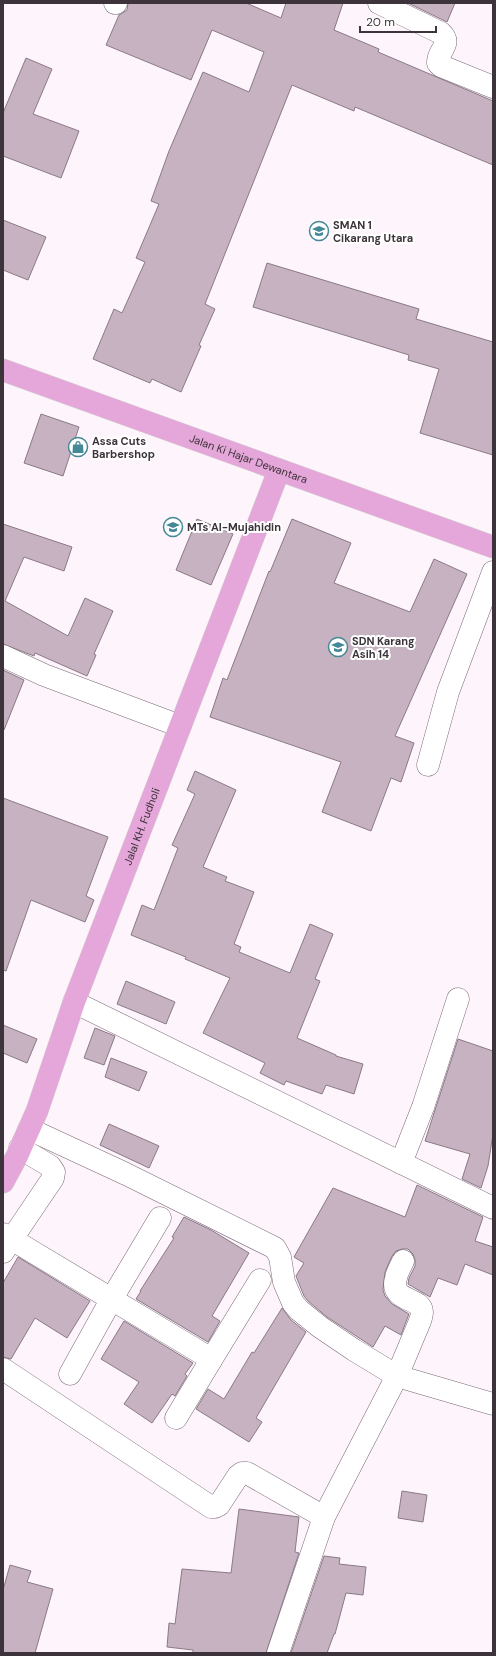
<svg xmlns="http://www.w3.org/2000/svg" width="496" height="1656" font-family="'DM Sans',sans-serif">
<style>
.building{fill:#c6b2c1;stroke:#8b7987}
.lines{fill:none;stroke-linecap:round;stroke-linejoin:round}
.minor-casing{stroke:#7a6875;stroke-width:23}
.major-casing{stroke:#d4d2d4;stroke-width:23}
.minor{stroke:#fff;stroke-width:22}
.major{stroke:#e5a6d9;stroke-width:22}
.labels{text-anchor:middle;stroke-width:4;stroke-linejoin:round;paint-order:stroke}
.poi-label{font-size:11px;font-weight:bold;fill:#3c343a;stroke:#fff;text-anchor:start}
.street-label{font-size:11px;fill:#3c343a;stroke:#fff}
</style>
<rect width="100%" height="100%" fill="#fdf5fb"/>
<!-- building -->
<g class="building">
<polygon points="128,3 246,3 281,18 286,3 343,3 334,30 379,49 378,52 493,101 493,165 355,107 354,111 292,85 205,304 215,309 199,345 201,346 181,392 152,379 150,383 93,359 114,309 122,313 145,262 136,258 159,204 151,201 169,151 203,72 249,92 264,52 212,30 191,80 106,45 119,15 127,10"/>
<polygon points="408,3 455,3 447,22"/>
<polygon points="26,58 52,69 33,114 79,131 61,178 3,156 3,113"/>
<polygon points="3,220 46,237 28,280 3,270"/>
<polygon points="267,263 419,309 416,319 493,342 493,455 420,433 439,369 408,360 409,355 253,307"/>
<polygon points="41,414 79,427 63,476 24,463"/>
<polygon points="197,519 233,534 211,585 176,570"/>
<polygon points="292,519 351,543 334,583 410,612 434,559 467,574 395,736 414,743 401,782 391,778 371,831 322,812 341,762 210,717 223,678 227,680 269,571 270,572"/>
<polygon points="3,524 72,547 64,571 24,557 5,601 68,636 85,598 113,611 94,654 96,655 87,676 35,653 34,656 3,644"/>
<polygon points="3,670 24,680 4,730 3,730"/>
<polygon points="195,771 236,790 203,867 227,877 225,881 254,892 234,944 241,947 239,952 290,973 310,924 333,934 315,979 320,981 297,1038 336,1055 336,1056 363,1064 354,1094 326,1085 322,1094 286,1081 284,1085 260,1073 265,1063 203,1033 230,978 185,959 186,957 131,935 142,905 154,910 178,848 172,845 195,794 187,790"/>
<polygon points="3,798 108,837 86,896 94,900 85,922 31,900 6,971 3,970"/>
<polygon points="126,981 175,1002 166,1024 117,1004"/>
<polygon points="3,1025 37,1039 27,1063 3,1053"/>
<polygon points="95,1028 115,1036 104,1065 84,1058"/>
<polygon points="458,1039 493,1051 493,1134 488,1166 481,1188 462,1179 470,1154 425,1141"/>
<polygon points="111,1058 147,1072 139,1091 105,1077"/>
<polygon points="109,1124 159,1146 149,1168 100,1145"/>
<polygon points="417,1185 483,1217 475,1241 493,1247 493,1275 465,1264 457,1285 438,1278 430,1297 408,1284 409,1278 415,1266 415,1260 413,1254 408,1249 402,1249 396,1251 392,1256 385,1272 383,1290 385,1296 392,1304 409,1314 401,1335 385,1326 373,1347 327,1317 308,1301 304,1296 296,1276 304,1263 294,1257 333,1188 405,1217"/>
<polygon points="184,1217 211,1230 249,1253 212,1316 220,1321 208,1342 136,1299 141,1291 140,1291 174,1238 172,1237"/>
<polygon points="18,1257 90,1301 67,1338 35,1318 11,1359 3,1357 3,1283"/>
<polygon points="282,1308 291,1320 306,1332 256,1418 262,1422 249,1442 196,1409 208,1389 224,1399 252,1352 254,1353"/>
<polygon points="124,1321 193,1363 185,1374 187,1376 175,1396 172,1394 152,1423 124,1404 139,1382 101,1359"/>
<polygon points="402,1491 427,1495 423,1522 398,1518"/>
<polygon points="239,1509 299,1517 295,1552 299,1553 266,1653 193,1653 193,1650 167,1647 169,1623 175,1624 182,1569 231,1573"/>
<polygon points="324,1556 340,1558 339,1564 366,1567 363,1595 346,1593 335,1634 334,1634 327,1653 291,1653"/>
<polygon points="10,1565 31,1571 27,1582 53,1589 35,1653 3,1653 3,1590"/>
</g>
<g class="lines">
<!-- minor casing -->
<g class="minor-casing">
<g id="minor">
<polyline points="115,3 116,3"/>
<path d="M 379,3 L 441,33 C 453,44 437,51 438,63 L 441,66 L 493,87"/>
<polyline points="3,656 44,675 180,726"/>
<polyline points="428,765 448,692 493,572"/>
<polyline points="74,1002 493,1208"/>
<polyline points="29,1129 126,1174 275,1248 280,1257 284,1282 293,1303 299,1310 320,1327 354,1350 397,1376 493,1404"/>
<polyline points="401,1163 423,1107 458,999"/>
<polyline points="3,1234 203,1354 211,1360 260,1280"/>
<polyline points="3,1252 53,1178 54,1172 50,1166 20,1148"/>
<polyline points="3,1369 211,1507 215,1507 219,1505 238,1476 242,1473 247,1473 324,1517"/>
<polyline points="70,1374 111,1300 160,1218"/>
<polyline points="176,1418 211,1360"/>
<path d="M 278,1653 L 324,1517 L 397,1376 L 420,1321 C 421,1318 422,1314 422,1312 C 422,1297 389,1302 396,1278 C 397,1272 401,1266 403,1261"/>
</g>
</g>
<!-- major casing -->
<g class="major-casing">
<g id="major">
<path id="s1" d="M 3,370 L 493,547"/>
<path id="s2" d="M 3,1182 L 17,1156 L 37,1111 L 74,1002 L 279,470"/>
</g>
</g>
<!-- minor -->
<use href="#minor" class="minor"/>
<!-- major -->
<use href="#major" class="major"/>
</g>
<!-- icons -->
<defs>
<g id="school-ring" transform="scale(1)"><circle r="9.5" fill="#fff" stroke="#458897" stroke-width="1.5"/><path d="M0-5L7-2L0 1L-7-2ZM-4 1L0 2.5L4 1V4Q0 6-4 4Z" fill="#458897"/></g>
<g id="shop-ring" transform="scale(1)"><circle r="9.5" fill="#fff" stroke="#458897" stroke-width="1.5"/><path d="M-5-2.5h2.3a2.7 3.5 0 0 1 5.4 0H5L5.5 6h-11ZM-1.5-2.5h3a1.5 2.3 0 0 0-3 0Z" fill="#458897"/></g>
</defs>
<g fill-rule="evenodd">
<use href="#school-ring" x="319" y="231"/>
<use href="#shop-ring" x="78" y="447"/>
<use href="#school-ring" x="173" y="527"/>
<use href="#school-ring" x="338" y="647"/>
</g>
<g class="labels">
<!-- poi labels -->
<g class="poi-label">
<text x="333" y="229">SMAN 1<tspan x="333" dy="13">Cikarang Utara</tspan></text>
<text x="92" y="445">Assa Cuts<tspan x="92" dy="13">Barbershop</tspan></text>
<text x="187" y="531">MTs Al-Mujahidin</text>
<text x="352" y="645">SDN Karang<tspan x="352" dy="13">Asih 14</tspan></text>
</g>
<!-- street labels -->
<g class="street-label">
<text dy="4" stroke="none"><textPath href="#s1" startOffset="261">Jalan Ki Hajar Dewantara</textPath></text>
<text dy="4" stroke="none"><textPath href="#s2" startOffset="382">Jalal KH. Fudholi</textPath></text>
</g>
</g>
<!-- border -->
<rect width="496" height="1656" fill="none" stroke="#3c343a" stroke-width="8"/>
<!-- scale -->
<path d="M360 26v6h76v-6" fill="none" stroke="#3c343a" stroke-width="2"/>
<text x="366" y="26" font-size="12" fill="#3c343a" stroke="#ffffff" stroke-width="3" paint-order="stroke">20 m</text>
</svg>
